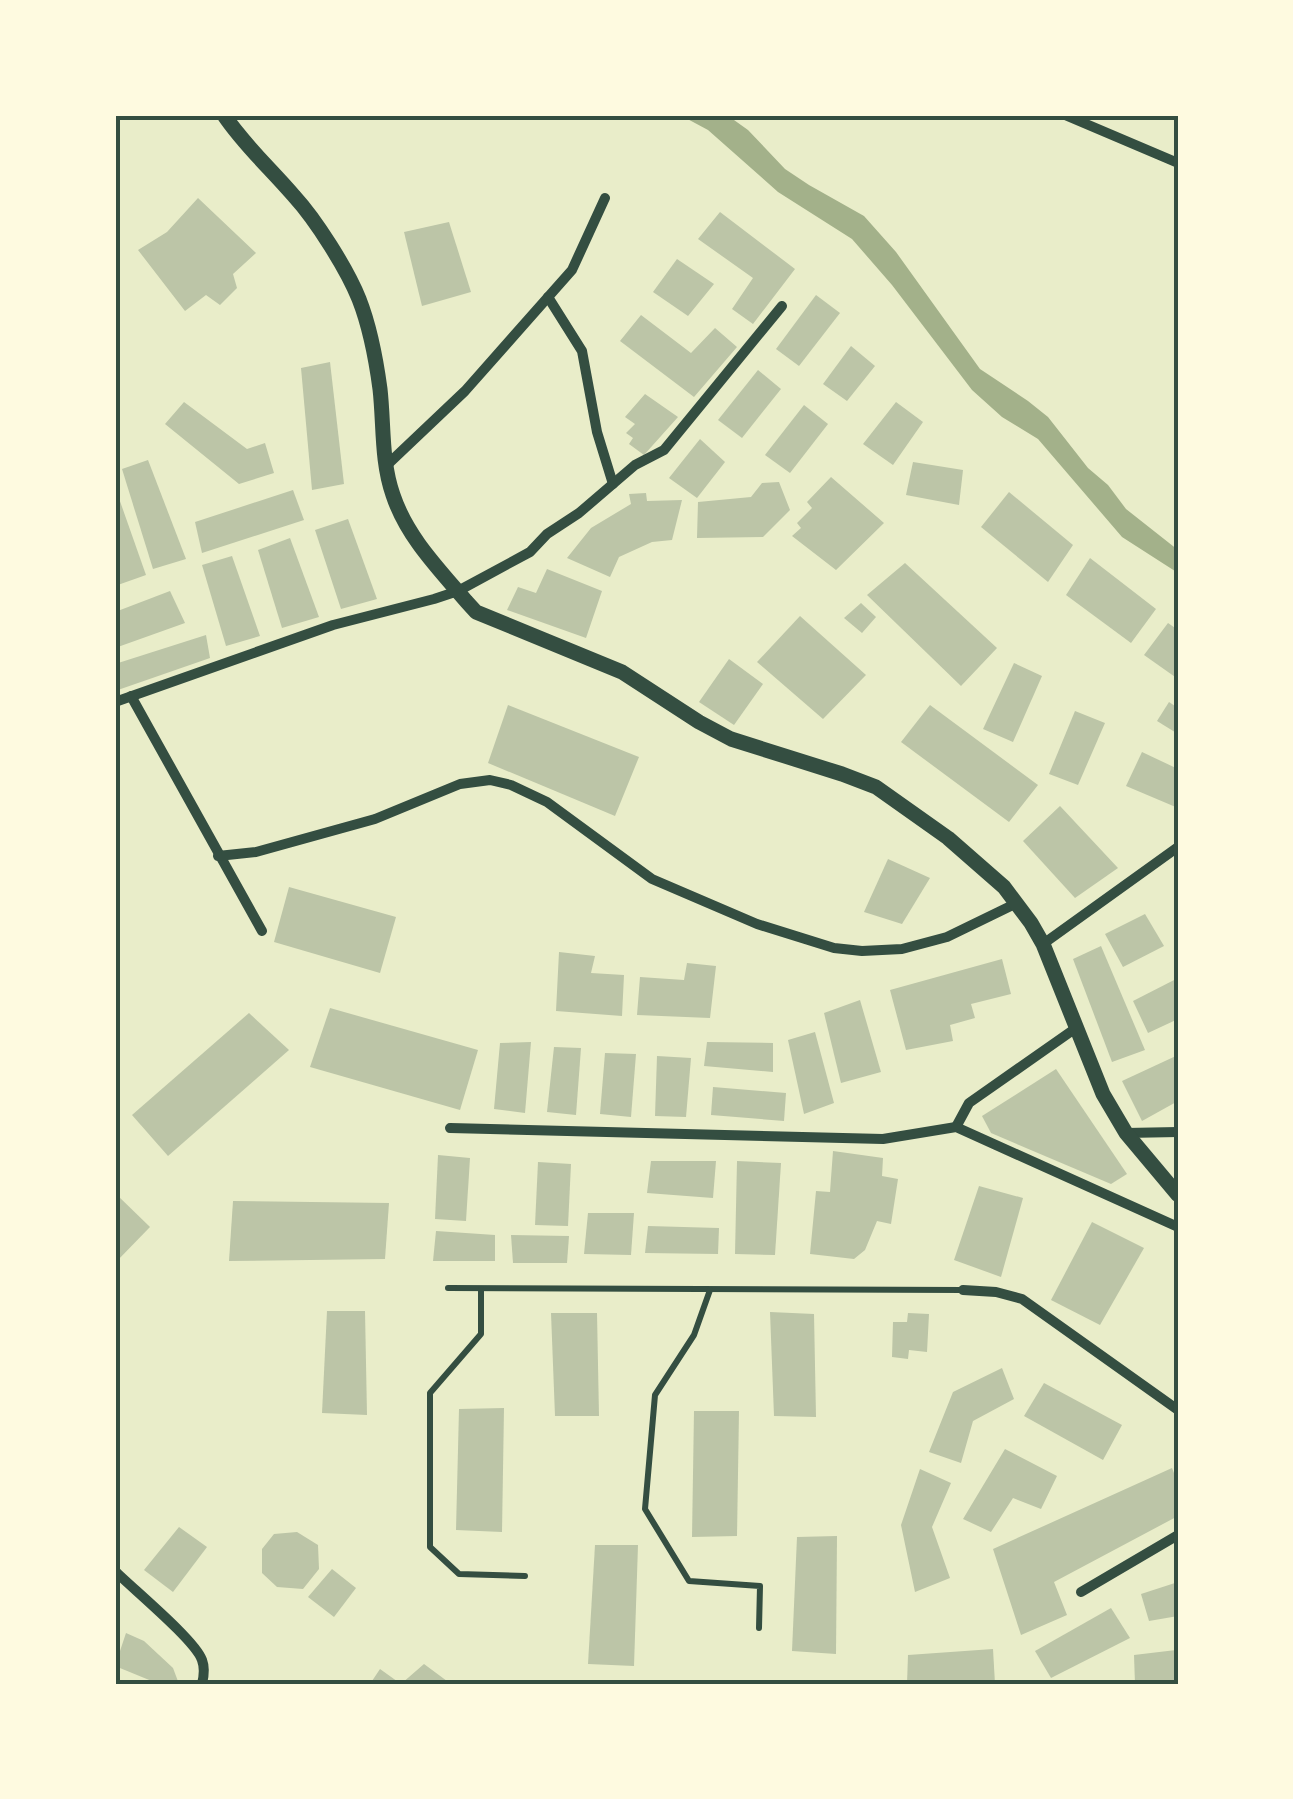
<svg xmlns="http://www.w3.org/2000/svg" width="1293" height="1799" font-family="'PT Sans',sans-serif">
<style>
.water{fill:#a3b18a}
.building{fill:#bcc5a7}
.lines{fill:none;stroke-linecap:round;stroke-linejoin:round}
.service{stroke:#344e41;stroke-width:6}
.minor{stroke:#344e41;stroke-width:10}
.tertiary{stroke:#344e41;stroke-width:15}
.neatline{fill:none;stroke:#344e41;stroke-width:4}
</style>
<rect width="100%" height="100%" fill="#e9edc9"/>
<!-- water -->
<polygon class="water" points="680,115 727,115 748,130 785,169 809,185 864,216 896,252 980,369 1028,401 1048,417 1088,468 1108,485 1126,509 1178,550 1178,573 1122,537 1038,439 1002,417 972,390 892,285 852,239 778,192 708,130"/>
<!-- building -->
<g class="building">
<polygon points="198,198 256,253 233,274 237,288 220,305 206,295 185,311 138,250 167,232"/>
<polygon points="720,212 795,269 753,324 732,309 753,278 698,239"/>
<polygon points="449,222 471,292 422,306 404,232"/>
<polygon points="677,259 714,284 688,316 653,292"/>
<polygon points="816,295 840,313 799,366 776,349"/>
<polygon points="641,315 691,353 715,328 737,347 694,397 620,341"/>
<polygon points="851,346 875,366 847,401 823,384"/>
<polygon points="330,362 344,484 312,490 301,368"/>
<polygon points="758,370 781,389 742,438 718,420"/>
<polygon points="645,394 678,417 644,455 629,444 633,438 626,433 635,424 625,417"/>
<polygon points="184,402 247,449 265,443 274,473 239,484 165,424"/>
<polygon points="896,402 923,422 893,465 863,444"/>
<polygon points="804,405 828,424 790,473 765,455"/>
<polygon points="700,439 725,462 697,498 669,478"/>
<polygon points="148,460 186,559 153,569 122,469"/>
<polygon points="913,462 963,470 959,505 906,495"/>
<polygon points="831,477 884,523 836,570 792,536 801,528 797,523 812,508 807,502"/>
<polygon points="779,482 790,510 763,537 697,538 698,502 751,497 762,483"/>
<polygon points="115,487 146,575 115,586"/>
<polygon points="293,490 304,520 202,553 195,522"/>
<polygon points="1009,492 1073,545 1048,582 981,527"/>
<polygon points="646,493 647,501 682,500 672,540 652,542 619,557 610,577 567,558 591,528 631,504 629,494"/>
<polygon points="348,519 377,599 341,609 315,530"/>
<polygon points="290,538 319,617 282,628 258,550"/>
<polygon points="232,556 260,636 226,646 202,565"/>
<polygon points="1090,558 1156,609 1131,643 1066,595"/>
<polygon points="905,563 997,648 961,686 867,595"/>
<polygon points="547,569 602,591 586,638 507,610 518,587 536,593"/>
<polygon points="170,591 185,623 115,648 115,612"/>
<polygon points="861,603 876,617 862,633 844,618"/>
<polygon points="800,616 866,675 823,719 757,662"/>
<polygon points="1168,623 1178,630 1178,679 1144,655"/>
<polygon points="206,635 210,658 115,691 115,664"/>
<polygon points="729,659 763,684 734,725 699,702"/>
<polygon points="1014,663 1042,676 1013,742 983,729"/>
<polygon points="1169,702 1178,708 1178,734 1157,721"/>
<polygon points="508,705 639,757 615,816 488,763"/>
<polygon points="930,705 1038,785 1009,822 901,742"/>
<polygon points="1075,711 1105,723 1078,785 1049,774"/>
<polygon points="1142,752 1178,769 1178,808 1126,786"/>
<polygon points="1060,806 1118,868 1075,898 1023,841"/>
<polygon points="888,859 930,878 902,924 864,912"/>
<polygon points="289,887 396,917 380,973 274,942"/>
<polygon points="1145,914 1164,946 1123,967 1105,934"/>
<polygon points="1101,946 1145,1050 1112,1062 1073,959"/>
<polygon points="559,952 595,956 591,973 624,975 622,1016 556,1011"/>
<polygon points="1002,959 1011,994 971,1004 975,1018 950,1025 953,1041 906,1050 890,990"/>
<polygon points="687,963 716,966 710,1018 637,1015 640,977 684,980"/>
<polygon points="1178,978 1178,1019 1148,1033 1133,1001"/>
<polygon points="860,1000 881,1072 841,1083 824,1013"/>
<polygon points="330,1008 478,1050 460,1110 310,1067"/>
<polygon points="249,1013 289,1050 168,1156 132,1115"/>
<polygon points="815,1032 834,1103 804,1114 788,1040"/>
<polygon points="531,1042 525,1113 494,1109 500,1043"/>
<polygon points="707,1042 773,1043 773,1072 704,1066"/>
<polygon points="554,1047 581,1048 576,1115 547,1112"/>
<polygon points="605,1053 636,1054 631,1117 600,1114"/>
<polygon points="1178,1055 1178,1101 1142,1121 1122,1081"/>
<polygon points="657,1056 691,1058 686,1117 655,1116"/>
<polygon points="1056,1069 1127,1174 1111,1184 991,1133 982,1116"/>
<polygon points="713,1087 786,1093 784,1121 711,1115"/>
<polygon points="833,1151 883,1158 882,1176 898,1179 891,1224 877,1221 865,1250 854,1259 810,1254 816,1191 830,1192"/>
<polygon points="438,1155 470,1158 466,1221 435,1219"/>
<polygon points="651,1161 716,1161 713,1198 647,1193"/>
<polygon points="737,1161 781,1163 775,1255 735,1254"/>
<polygon points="538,1162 571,1164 568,1226 535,1225"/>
<polygon points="979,1186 1023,1198 1001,1277 954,1260"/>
<polygon points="115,1193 150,1227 115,1263"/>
<polygon points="233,1201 389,1203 385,1259 229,1261"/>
<polygon points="588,1213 634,1213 631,1255 584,1254"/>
<polygon points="1092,1222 1144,1248 1100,1325 1051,1300"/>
<polygon points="648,1226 719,1228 718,1254 645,1253"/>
<polygon points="436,1231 495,1235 495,1261 433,1261"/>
<polygon points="511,1235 569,1236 567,1263 513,1263"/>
<polygon points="327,1311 365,1311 367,1415 322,1413"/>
<polygon points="770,1312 814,1314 816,1417 774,1416"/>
<polygon points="551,1313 597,1313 599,1416 555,1416"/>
<polygon points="908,1313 929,1314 927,1352 909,1350 908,1359 892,1357 893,1322 907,1322"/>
<polygon points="1002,1368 1014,1399 973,1421 961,1463 929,1452 953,1392"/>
<polygon points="1044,1383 1122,1425 1103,1460 1024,1416"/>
<polygon points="504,1408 502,1532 456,1530 459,1409"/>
<polygon points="694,1411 739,1411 737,1536 692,1537"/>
<polygon points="1005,1449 1057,1476 1041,1509 1013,1498 991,1532 963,1519"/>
<polygon points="1172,1468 1178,1483 1178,1516 1054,1582 1067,1615 1021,1635 993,1549"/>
<polygon points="920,1469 951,1483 932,1527 950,1578 915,1592 901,1525"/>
<polygon points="179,1527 207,1547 173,1592 144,1570"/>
<polygon points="297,1532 318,1545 319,1569 303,1589 277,1587 262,1573 262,1549 274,1534"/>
<polygon points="837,1536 836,1654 792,1651 797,1537"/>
<polygon points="595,1545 638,1545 634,1666 588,1664"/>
<polygon points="332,1569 356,1588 334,1617 308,1597"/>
<polygon points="1178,1582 1178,1616 1149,1621 1141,1594"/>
<polygon points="1111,1608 1130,1638 1051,1678 1035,1651"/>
<polygon points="126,1633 144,1641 173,1668 179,1684 159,1684 115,1666"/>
<polygon points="993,1649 995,1684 907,1684 908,1655"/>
<polygon points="1176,1650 1178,1684 1135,1684 1134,1655"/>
<polygon points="424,1664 451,1684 370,1684 380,1669 401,1684"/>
</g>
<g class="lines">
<!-- service -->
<g class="service">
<polyline points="448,1288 963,1290"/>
<polyline points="481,1289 481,1334 430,1393 430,1547 459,1574 525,1576"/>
<polyline points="710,1290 694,1335 655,1395 645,1509 689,1581 760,1586 759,1628"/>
</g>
<!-- minor -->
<g class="minor">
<polyline points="1065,115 1178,163"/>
<polyline points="548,297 582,351 597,432 613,484"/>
<polyline points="387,465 465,391 572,270 605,198"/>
<polyline points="131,696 262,931"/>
<polyline points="115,702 333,625 434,599 458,591 530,552 547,534 579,513 635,465 664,450 782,306"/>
<polyline points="218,856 256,852 375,819 460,784 490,780 511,785 547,802 652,879 757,924 834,948 862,951 902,949 947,937 1017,903"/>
<polyline points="1043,944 1178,847"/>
<polyline points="956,1127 969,1103 1076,1028"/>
<polyline points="450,1128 883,1139 956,1127 1178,1227"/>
<polyline points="1126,1133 1178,1132"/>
<polyline points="963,1290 996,1292 1022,1299 1178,1410"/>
<path d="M 115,1571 C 133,1589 195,1640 202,1660 C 205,1668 204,1676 202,1684"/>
<polyline points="1081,1592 1178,1535"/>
</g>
<!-- tertiary -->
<path class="tertiary" d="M 224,115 C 244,145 271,169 294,196 C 316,220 347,269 359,299 C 370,327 376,359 380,389 C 384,424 381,461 393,495 C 407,537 438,568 466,601 L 476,612 L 622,672 L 699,722 L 731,739 L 842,774 L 876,787 L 948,838 L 1004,887 L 1031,923 L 1043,944 L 1103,1094 L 1126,1133 L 1178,1195"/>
</g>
<!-- border -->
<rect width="1293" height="1799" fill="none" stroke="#fefae0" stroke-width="235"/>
<rect x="118" y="118" width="1058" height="1564" class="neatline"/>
</svg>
